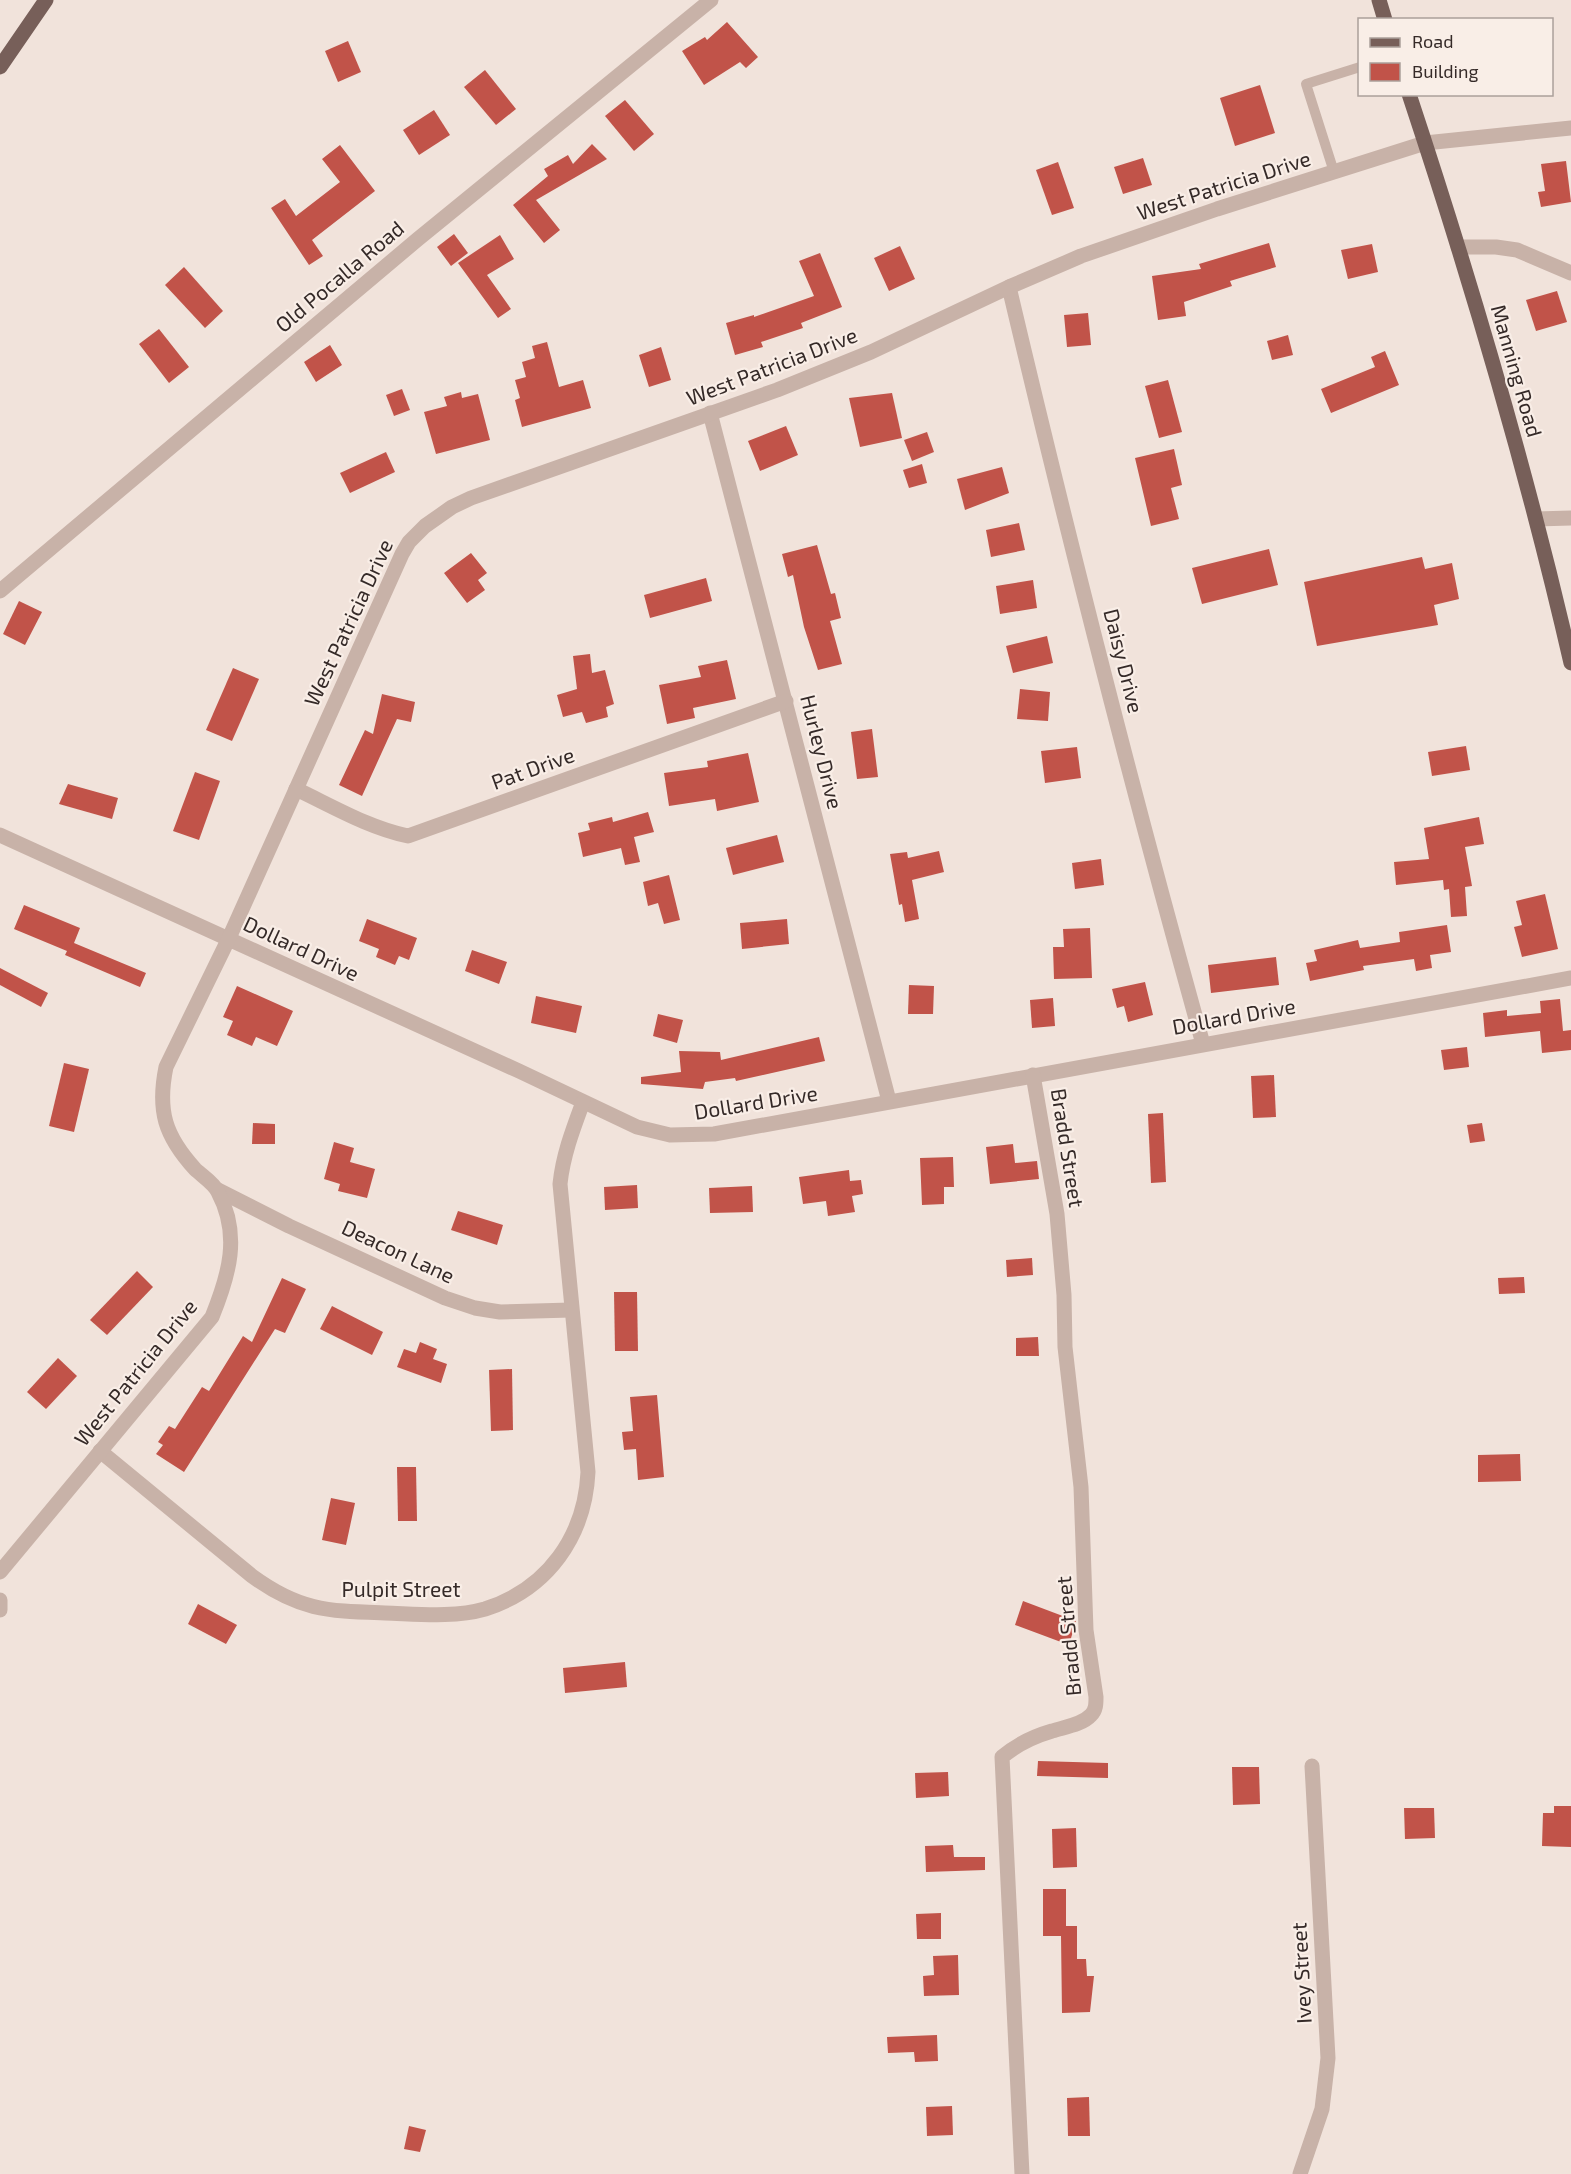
<svg xmlns="http://www.w3.org/2000/svg" width="1571" height="2174" font-family="'Exo 2',sans-serif">
<style>
.building{fill:#c15349}
.lines{fill:none;stroke-linecap:round;stroke-linejoin:round}
.service{stroke:#c8b2a8;stroke-width:10}
.minor{stroke:#c8b2a8;stroke-width:15}
.primary{stroke:#775f59;stroke-width:15}
.labels{text-anchor:middle;stroke-width:4.5;stroke-linejoin:round;paint-order:stroke}
.street-label{font-size:21px;fill:#352a28;stroke:#f9eee7}
</style>
<rect width="100%" height="100%" fill="#f1e3db"/>
<!-- building -->
<g class="building">
<polygon points="727,22 758,57 746,68 740,62 704,85 682,51 705,37 707,40"/>
<polygon points="348,41 361,72 338,82 325,51"/>
<polygon points="485,70 516,109 496,125 464,87"/>
<polygon points="1260,85 1275,133 1235,146 1220,98"/>
<polygon points="625,100 654,134 634,151 605,116"/>
<polygon points="434,110 450,135 419,155 403,130"/>
<polygon points="592,144 607,159 536,200 560,230 544,243 513,205 548,176 544,169 568,155 573,164"/>
<polygon points="340,145 375,191 312,240 323,256 309,265 271,208 285,199 296,216 340,182 322,159"/>
<polygon points="1143,158 1152,185 1123,194 1114,167"/>
<polygon points="1566,161 1571,202 1541,207 1538,192 1545,191 1541,164"/>
<polygon points="1058,162 1074,208 1052,215 1036,170"/>
<polygon points="454,234 468,253 451,266 437,247"/>
<polygon points="500,235 514,259 487,275 511,309 498,318 458,263"/>
<polygon points="1269,243 1276,267 1230,281 1232,286 1184,302 1186,316 1158,320 1152,276 1201,269 1199,264"/>
<polygon points="1372,244 1378,272 1348,279 1341,250"/>
<polygon points="900,246 915,279 889,291 874,258"/>
<polygon points="820,253 842,307 801,323 803,328 761,342 763,347 735,355 726,323 754,315 754,317 814,296 799,261"/>
<polygon points="184,267 223,311 205,328 165,285"/>
<polygon points="1557,291 1567,322 1536,331 1526,300"/>
<polygon points="1088,313 1091,345 1067,347 1064,315"/>
<polygon points="159,329 189,367 169,383 139,344"/>
<polygon points="1288,335 1293,355 1272,360 1267,341"/>
<polygon points="547,342 559,387 583,380 591,408 522,427 515,400 520,398 515,380 526,377 522,362 535,358 532,346"/>
<polygon points="330,345 342,365 316,382 304,362"/>
<polygon points="661,347 671,380 649,387 639,355"/>
<polygon points="1385,351 1399,385 1331,413 1321,389 1375,367 1371,357"/>
<polygon points="1168,380 1182,432 1159,438 1145,386"/>
<polygon points="402,389 410,410 394,416 386,395"/>
<polygon points="461,392 462,398 478,394 490,440 436,454 424,412 447,406 444,397"/>
<polygon points="892,393 902,438 860,447 849,398"/>
<polygon points="786,426 798,455 760,471 748,441"/>
<polygon points="927,432 934,452 912,461 904,440"/>
<polygon points="1174,449 1182,485 1171,488 1179,519 1151,526 1135,458"/>
<polygon points="386,452 395,472 350,493 340,473"/>
<polygon points="922,464 927,483 909,488 903,470"/>
<polygon points="1002,467 1009,493 965,510 957,479"/>
<polygon points="1019,523 1025,550 991,557 986,530"/>
<polygon points="817,545 831,594 835,593 841,618 830,621 842,664 818,670 804,627 793,575 788,577 782,554"/>
<polygon points="1269,549 1278,585 1202,604 1192,568"/>
<polygon points="471,553 487,573 478,580 485,590 467,603 444,573"/>
<polygon points="1422,557 1425,569 1452,563 1459,599 1434,605 1438,625 1317,646 1304,582"/>
<polygon points="706,578 712,601 650,618 644,595"/>
<polygon points="1033,580 1037,608 1000,614 996,586"/>
<polygon points="19,601 42,612 25,645 3,634"/>
<polygon points="1047,636 1053,663 1013,673 1006,646"/>
<polygon points="590,654 592,673 605,670 614,704 606,707 608,717 586,723 582,712 563,717 557,695 577,689 573,656"/>
<polygon points="727,660 736,699 693,708 695,718 667,724 659,685 701,677 698,666"/>
<polygon points="233,668 259,679 232,741 206,730"/>
<polygon points="1020,689 1050,692 1048,721 1017,719"/>
<polygon points="382,694 415,702 411,722 397,719 362,796 339,785 365,730 373,734"/>
<polygon points="872,729 878,777 857,779 851,732"/>
<polygon points="1466,746 1470,770 1432,776 1428,752"/>
<polygon points="1077,747 1081,778 1045,783 1041,751"/>
<polygon points="748,753 759,802 717,811 715,799 669,806 664,773 708,767 707,761"/>
<polygon points="195,772 220,781 199,840 173,831"/>
<polygon points="68,784 118,798 112,819 59,804"/>
<polygon points="648,812 654,832 634,837 640,862 625,865 621,848 583,857 578,833 590,830 588,823 612,817 613,822"/>
<polygon points="1479,817 1484,844 1465,847 1472,886 1465,887 1467,916 1451,917 1449,889 1444,890 1443,880 1396,885 1394,862 1429,859 1424,828"/>
<polygon points="777,835 784,862 733,875 726,848"/>
<polygon points="939,851 944,872 912,880 919,919 905,922 902,904 899,905 890,854 907,852 908,858"/>
<polygon points="1101,859 1104,885 1075,889 1072,863"/>
<polygon points="669,875 680,920 664,924 658,903 648,906 643,882"/>
<polygon points="1545,894 1558,949 1522,957 1514,927 1522,925 1516,901"/>
<polygon points="24,905 80,928 74,943 146,973 140,987 65,955 67,951 14,929"/>
<polygon points="367,919 417,938 409,960 399,956 395,965 376,957 379,949 359,941"/>
<polygon points="787,919 789,944 742,949 740,923"/>
<polygon points="1447,925 1451,952 1430,955 1432,968 1416,971 1414,959 1363,966 1364,970 1310,981 1306,963 1317,961 1314,950 1358,940 1360,948 1400,942 1399,932"/>
<polygon points="1090,928 1092,978 1054,979 1053,947 1064,947 1063,929"/>
<polygon points="472,950 507,962 499,984 465,971"/>
<polygon points="1276,957 1279,985 1211,993 1208,965"/>
<polygon points="0,968 48,993 41,1007 0,985"/>
<polygon points="1145,982 1153,1015 1128,1022 1124,1006 1117,1008 1112,989"/>
<polygon points="909,985 934,986 933,1014 908,1014"/>
<polygon points="237,986 293,1011 277,1046 256,1037 252,1046 227,1035 233,1021 223,1017"/>
<polygon points="536,996 582,1006 576,1033 531,1023"/>
<polygon points="1053,998 1055,1026 1032,1028 1030,1000"/>
<polygon points="1560,999 1563,1031 1571,1030 1571,1050 1542,1053 1540,1031 1485,1037 1483,1013 1507,1010 1507,1016 1541,1013 1540,1001"/>
<polygon points="658,1014 683,1020 677,1043 653,1036"/>
<polygon points="819,1037 825,1061 736,1081 735,1078 705,1082 703,1089 641,1084 641,1077 681,1072 679,1051 720,1052 721,1060"/>
<polygon points="1467,1047 1469,1067 1444,1070 1441,1050"/>
<polygon points="64,1063 89,1069 74,1132 49,1126"/>
<polygon points="1274,1075 1276,1117 1253,1118 1251,1076"/>
<polygon points="1163,1113 1166,1182 1151,1183 1148,1114"/>
<polygon points="253,1123 275,1124 275,1144 252,1144"/>
<polygon points="1482,1123 1485,1141 1470,1143 1467,1125"/>
<polygon points="334,1142 354,1148 350,1162 375,1169 367,1198 338,1191 340,1184 324,1179"/>
<polygon points="1013,1144 1015,1163 1037,1161 1039,1179 990,1184 986,1147"/>
<polygon points="953,1157 954,1187 944,1187 944,1204 922,1205 920,1158"/>
<polygon points="849,1170 850,1181 861,1180 863,1194 852,1196 855,1212 828,1216 826,1201 803,1204 799,1177"/>
<polygon points="637,1185 638,1208 605,1210 604,1187"/>
<polygon points="752,1186 753,1212 710,1213 709,1188"/>
<polygon points="458,1211 503,1225 497,1245 451,1230"/>
<polygon points="1032,1258 1033,1275 1007,1277 1006,1260"/>
<polygon points="137,1271 153,1287 107,1335 90,1320"/>
<polygon points="1524,1277 1525,1293 1499,1294 1498,1278"/>
<polygon points="282,1278 306,1289 285,1333 275,1329 184,1472 156,1454 163,1445 158,1442 169,1426 175,1429 202,1387 209,1391 243,1336 252,1342"/>
<polygon points="614,1292 637,1292 638,1351 615,1351"/>
<polygon points="332,1306 383,1332 372,1355 320,1329"/>
<polygon points="1038,1337 1039,1356 1016,1356 1016,1338"/>
<polygon points="420,1342 437,1349 433,1359 447,1364 441,1383 397,1367 404,1349 416,1353"/>
<polygon points="58,1358 77,1376 46,1409 27,1392"/>
<polygon points="512,1369 513,1430 491,1431 489,1370"/>
<polygon points="657,1395 664,1477 638,1480 636,1449 624,1450 622,1432 633,1431 630,1397"/>
<polygon points="1520,1454 1521,1481 1478,1482 1478,1455"/>
<polygon points="397,1467 416,1467 417,1521 398,1521"/>
<polygon points="331,1498 355,1503 346,1545 322,1540"/>
<polygon points="1023,1601 1076,1621 1069,1645 1015,1625"/>
<polygon points="198,1604 237,1625 226,1644 188,1624"/>
<polygon points="625,1662 627,1687 565,1693 563,1668"/>
<polygon points="1038,1761 1108,1763 1108,1778 1037,1776"/>
<polygon points="1232,1767 1259,1767 1260,1804 1233,1805"/>
<polygon points="948,1772 949,1796 916,1798 915,1773"/>
<polygon points="1554,1806 1571,1806 1571,1847 1542,1846 1543,1813 1554,1813"/>
<polygon points="1404,1808 1434,1808 1435,1838 1405,1839"/>
<polygon points="1076,1828 1077,1867 1053,1868 1052,1829"/>
<polygon points="953,1845 954,1857 985,1857 985,1870 926,1872 925,1846"/>
<polygon points="1043,1889 1066,1889 1066,1926 1077,1926 1077,1959 1086,1959 1087,1976 1094,1976 1090,2012 1062,2013 1061,1936 1043,1936"/>
<polygon points="941,1913 941,1939 917,1939 916,1914"/>
<polygon points="958,1955 959,1995 924,1996 923,1976 934,1975 933,1956"/>
<polygon points="937,2035 938,2061 915,2062 914,2052 888,2053 887,2037"/>
<polygon points="1089,2097 1090,2136 1068,2136 1067,2098"/>
<polygon points="952,2106 953,2135 927,2136 926,2107"/>
<polygon points="409,2126 426,2130 420,2152 404,2149"/>
</g>
<g class="lines">
<!-- service -->
<polyline class="service" points="1334,172 1306,84 1360,67"/>
<!-- minor -->
<g class="minor">
<polyline points="1458,247 1496,247 1517,250 1571,273"/>
<path d="M 1009,287 C 1069,541 1133,793 1203,1044"/>
<polyline points="710,413 889,1101"/>
<polyline points="1536,519 1571,518"/>
<polyline points="0,591 418,239 711,0"/>
<path d="M 296,789 C 332,806 369,828 408,836 L 786,701"/>
<polyline points="0,835 519,1071 637,1127 670,1135 714,1134 1571,978"/>
<polyline points="218,1190 289,1226 445,1298 475,1308 500,1312 571,1310"/>
<path d="M 100,1451 L 252,1576 C 300,1611 328,1611 385,1613 C 417,1614 454,1618 485,1609 C 548,1589 585,1536 588,1472 L 560,1184 C 563,1155 573,1129 583,1102"/>
<path d="M 0,1572 L 212,1317 C 229,1275 241,1235 218,1192 C 214,1183 202,1176 195,1169 C 165,1136 157,1111 166,1067 L 229,938 L 402,554 L 409,542 L 425,526 L 452,507 L 471,498 L 777,390 L 871,352 L 1009,287 L 1081,256 L 1217,209 L 1425,143 L 1571,128"/>
<polyline points="0,1600 0,1610"/>
<path d="M 1022,2174 L 1002,1757 C 1016,1745 1035,1736 1052,1731 C 1064,1727 1082,1725 1091,1715 C 1096,1710 1096,1704 1096,1697 L 1086,1630 L 1081,1487 L 1065,1347 L 1064,1295 L 1057,1214 L 1033,1075"/>
<polyline points="1300,2174 1322,2109 1328,2058 1312,1766"/>
</g>
<!-- primary -->
<g class="primary">
<polyline points="1379,0 1385,20"/>
<polyline points="0,67 46,0"/>
<path d="M 1409,94 C 1471,281 1527,471 1571,663"/>
</g>
</g>
<g class="labels">
<!-- street labels -->
<g class="street-label">
<text transform="translate(1224 186) rotate(-18)" y="7">West Patricia Drive</text>
<text transform="translate(340 277) rotate(-40)" y="7">Old Pocalla Road</text>
<text transform="translate(772 367) rotate(-21)" y="7">West Patricia Drive</text>
<text transform="translate(1516 371) rotate(74)" y="7">Manning Road</text>
<text transform="translate(349 623) rotate(-65)" y="7">West Patricia Drive</text>
<text transform="translate(1123 661) rotate(76)" y="7">Daisy Drive</text>
<text transform="translate(821 752) rotate(76)" y="7">Hurley Drive</text>
<text transform="translate(533 769) rotate(-20)" y="7">Pat Drive</text>
<text transform="translate(301 949) rotate(25)" y="7">Dollard Drive</text>
<text transform="translate(1234 1017) rotate(-10)" y="7">Dollard Drive</text>
<text transform="translate(756 1103) rotate(-9)" y="7">Dollard Drive</text>
<text transform="translate(1067 1148) rotate(81)" y="7">Bradd Street</text>
<text transform="translate(398 1252) rotate(25)" y="7">Deacon Lane</text>
<text transform="translate(136 1373) rotate(-51)" y="7">West Patricia Drive</text>
<text x="401" y="1597">Pulpit Street</text>
<text transform="translate(1069 1636) rotate(-95)" y="7">Bradd Street</text>
<text transform="translate(1302 1973) rotate(-93)" y="7">Ivey Street</text>
</g>
</g>
<!-- legend -->
<rect x="1358" y="18" width="195" height="78" fill="#f9eee7" stroke="#aba09b" stroke-width="1.5"/>
<rect x="1370" y="38" width="30" height="9" fill="#775f59" stroke="#aba09b" stroke-width="1.5"/>
<text x="1412" y="48" font-size="18" fill="#352a28">Road</text>
<rect x="1370" y="63" width="30" height="18" fill="#c15349" stroke="#aba09b" stroke-width="1.5"/>
<text x="1412" y="78" font-size="18" fill="#352a28">Building</text>
</svg>
